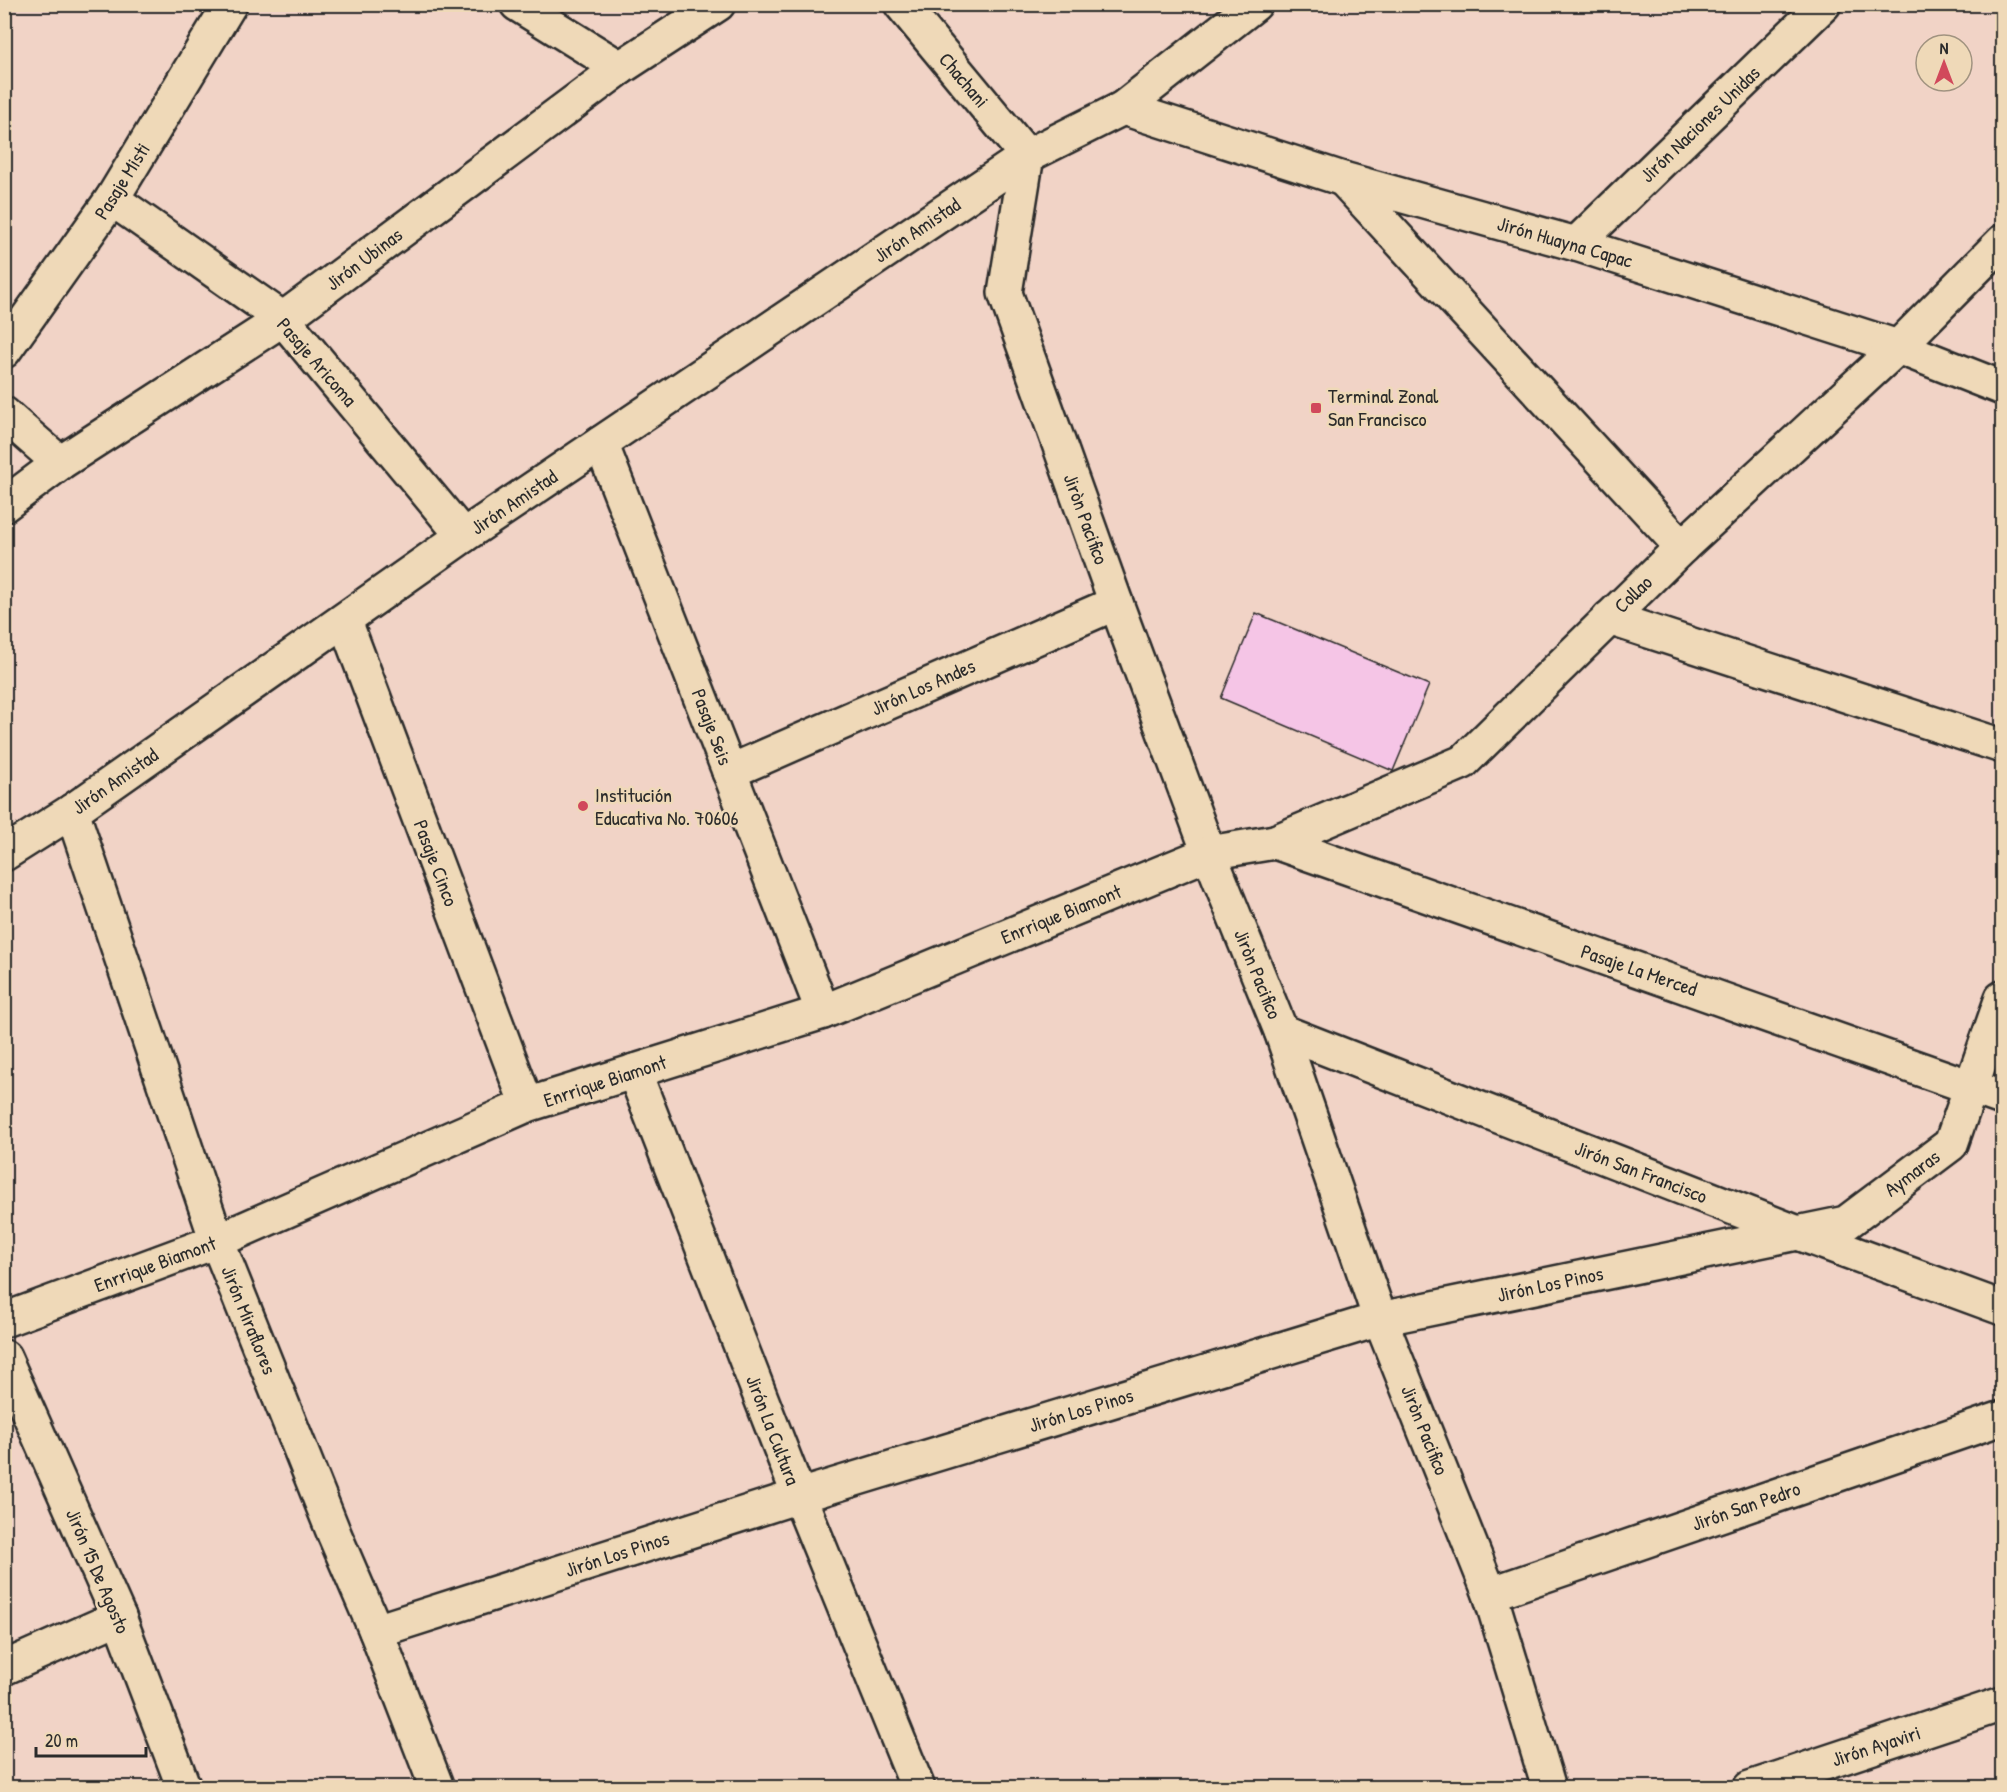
<svg xmlns="http://www.w3.org/2000/svg" width="2007" height="1792" font-family="'Patrick Hand',sans-serif">
<style>
.building{fill:#f5c5e6;stroke:#2b2b2b;stroke-width:1.5}
.lines{fill:none;stroke-linecap:round;stroke-linejoin:round}
.minor-casing{stroke:#2b2b2b;stroke-width:38}
.tertiary-casing{stroke:#2b2b2b;stroke-width:38}
.minor{stroke:#efd9b8;stroke-width:33}
.tertiary{stroke:#efd9b8;stroke-width:33}
.poi-dot{fill:#d1495b;stroke:#efd9b8;stroke-width:2}
.labels{text-anchor:middle;stroke-width:5;stroke-linejoin:round;paint-order:stroke}
.street-label{font-size:20px;fill:#2b2b2b;stroke:#efd9b8}
.poi-label{font-size:20px;fill:#2b2b2b;stroke:#efd9b8;text-anchor:start}
</style>
<rect width="100%" height="100%" fill="#f1d3c6"/>
<filter id="ink" filterUnits="userSpaceOnUse"><feTurbulence type="fractalNoise" baseFrequency=".0167" numOctaves="2"/><feDisplacementMap in="SourceGraphic" scale="12" xChannelSelector="R" yChannelSelector="G"/><feConvolveMatrix kernelMatrix="1 2 1 2 8 2 1 2 1" color-interpolation-filters="sRGB"/></filter>
<g filter="url(#ink)">
<!-- building -->
<polygon class="building" points="1256,613 1429,685 1393,771 1221,698"/>
<g class="lines">
<!-- minor casing -->
<g class="minor-casing">
<g id="minor">
<polyline points="517,4 620,68"/>
<polyline points="901,4 1027,156 1005,293 1116,603 1209,853 1281,1031 1380,1319 1490,1594 1549,1788"/>
<polyline points="1123,108 1343,179 1576,244 1898,347 2002,388"/>
<polyline points="1343,179 1682,547"/>
<polyline points="112,199 283,319 463,536"/>
<polyline points="1576,244 1824,4"/>
<polyline points="4,351 112,199 230,4"/>
<polyline points="4,414 60,463"/>
<polyline points="601,443 823,1012"/>
<polyline points="4,505 60,463 283,319 620,68 718,4"/>
<polyline points="1609,618 2002,746"/>
<polyline points="345,621 527,1105"/>
<polyline points="729,772 1116,603"/>
<polyline points="72,811 217,1241 335,1536 376,1631 437,1788"/>
<polyline points="1275,842 2002,1098"/>
<polyline points="1281,1031 1798,1233 2002,1308"/>
<polyline points="634,1071 799,1496 918,1788"/>
<polyline points="4,1320 217,1241 527,1105 823,1012 1209,853 1275,842 1463,762 1682,547 1898,347 2002,242"/>
<polyline points="4,1357 119,1617 184,1788"/>
<polyline points="1490,1594 2002,1418"/>
<polyline points="376,1631 799,1496 1380,1319 1846,1223 1951,1144 2002,998"/>
<polyline points="4,1668 119,1617"/>
<polyline points="1750,1788 2002,1704"/>
</g>
</g>
<!-- tertiary casing -->
<g class="tertiary-casing">
<polyline id="tertiary" points="4,854 72,811 463,536 1027,156 1123,108 1255,4"/>
</g>
<!-- minor -->
<use href="#minor" class="minor"/>
<!-- tertiary -->
<use href="#tertiary" class="tertiary"/>
</g>
</g>
<!-- markers -->
<g class="poi-dot">
<rect x="1310" y="402" width="12" height="12" rx="3"/>
<circle cx="583" cy="806" r="6"/>
</g>
<g class="labels">
<!-- street labels -->
<g class="street-label">
<text transform="translate(964 80) rotate(50)" y="7">Chachani</text>
<text transform="translate(1700 124) rotate(-44)" y="7">Jirón Naciones Unidas</text>
<text transform="translate(122 181) rotate(-58)" y="7">Pasaje Misti</text>
<text transform="translate(917 230) rotate(-34)" y="7">Jirón Amistad</text>
<text transform="translate(1565 242) rotate(16)" y="7">Jirón Huayna Capac</text>
<text transform="translate(364 259) rotate(-37)" y="7">Jirón Ubinas</text>
<text transform="translate(317 362) rotate(49)" y="7">Pasaje Aricoma</text>
<text transform="translate(514 502) rotate(-34)" y="7">Jirón Amistad</text>
<text transform="translate(1086 519) rotate(70)" y="7">Jiròn Pacifico</text>
<text transform="translate(1633 594) rotate(-44)" y="7">Collao</text>
<text transform="translate(923 687) rotate(-24)" y="7">Jirón Los Andes</text>
<text transform="translate(712 727) rotate(69)" y="7">Pasaje Seis</text>
<text transform="translate(115 781) rotate(-35)" y="7">Jirón Amistad</text>
<text transform="translate(436 863) rotate(69)" y="7">Pasaje Cinco</text>
<text transform="translate(1061 914) rotate(-22)" y="7">Enrrique Biamont</text>
<text transform="translate(1639 970) rotate(19)" y="7">Pasaje La Merced</text>
<text transform="translate(1258 974) rotate(68)" y="7">Jiròn Pacifico</text>
<text transform="translate(605 1081) rotate(-18)" y="7">Enrrique Biamont</text>
<text transform="translate(1641 1172) rotate(21)" y="7">Jirón San Francisco</text>
<text transform="translate(1912 1173) rotate(-37)" y="7">Aymaras</text>
<text transform="translate(155 1264) rotate(-20)" y="7">Enrrique Biamont</text>
<text transform="translate(1550 1284) rotate(-12)" y="7">Jirón Los Pinos</text>
<text transform="translate(249 1320) rotate(68)" y="7">Jirón Miraflores</text>
<text transform="translate(1081 1410) rotate(-17)" y="7">Jirón Los Pinos</text>
<text transform="translate(773 1430) rotate(69)" y="7">Jirón La Cultura</text>
<text transform="translate(1425 1430) rotate(68)" y="7">Jiròn Pacifico</text>
<text transform="translate(1746 1506) rotate(-19)" y="7">Jirón San Pedro</text>
<text transform="translate(617 1554) rotate(-18)" y="7">Jirón Los Pinos</text>
<text transform="translate(98 1571) rotate(67)" y="7">Jirón 15 De Agosto</text>
<text transform="translate(1876 1746) rotate(-18)" y="7">Jirón Ayaviri</text>
</g>
<!-- poi labels -->
<g class="poi-label">
<text x="1328" y="403">Terminal Zonal<tspan x="1328" dy="23">San Francisco</tspan></text>
<text x="595" y="802">Institución<tspan x="595" dy="23">Educativa No. 70606</tspan></text>
</g>
</g>
<!-- margin -->
<rect width="2007" height="1792" fill="none" stroke="#efd9b8" stroke-width="24"/>
<rect x="12" y="12" width="1983" height="1768" fill="none" stroke="#2b2b2b" stroke-width="2" filter="url(#ink)"/>
<!-- north arrow -->
<g transform="translate(1944 63)"><circle r="28" fill="#efd9b8" stroke="#a19380" stroke-width="1.5"/>
<path d="M0-4.5L10 22L0 15L-10 22Z" fill="#d1495b"/>
<text y="-9" font-size="16" font-weight="bold" text-anchor="middle" fill="#2b2b2b">N</text>
</g>
<!-- scale -->
<path d="M36 1747v9h110v-9" fill="none" stroke="#2b2b2b" stroke-width="3"/>
<text x="45" y="1747" font-size="18" fill="#2b2b2b" stroke="#efd9b8" stroke-width="4.5" paint-order="stroke">20 m</text>
</svg>
